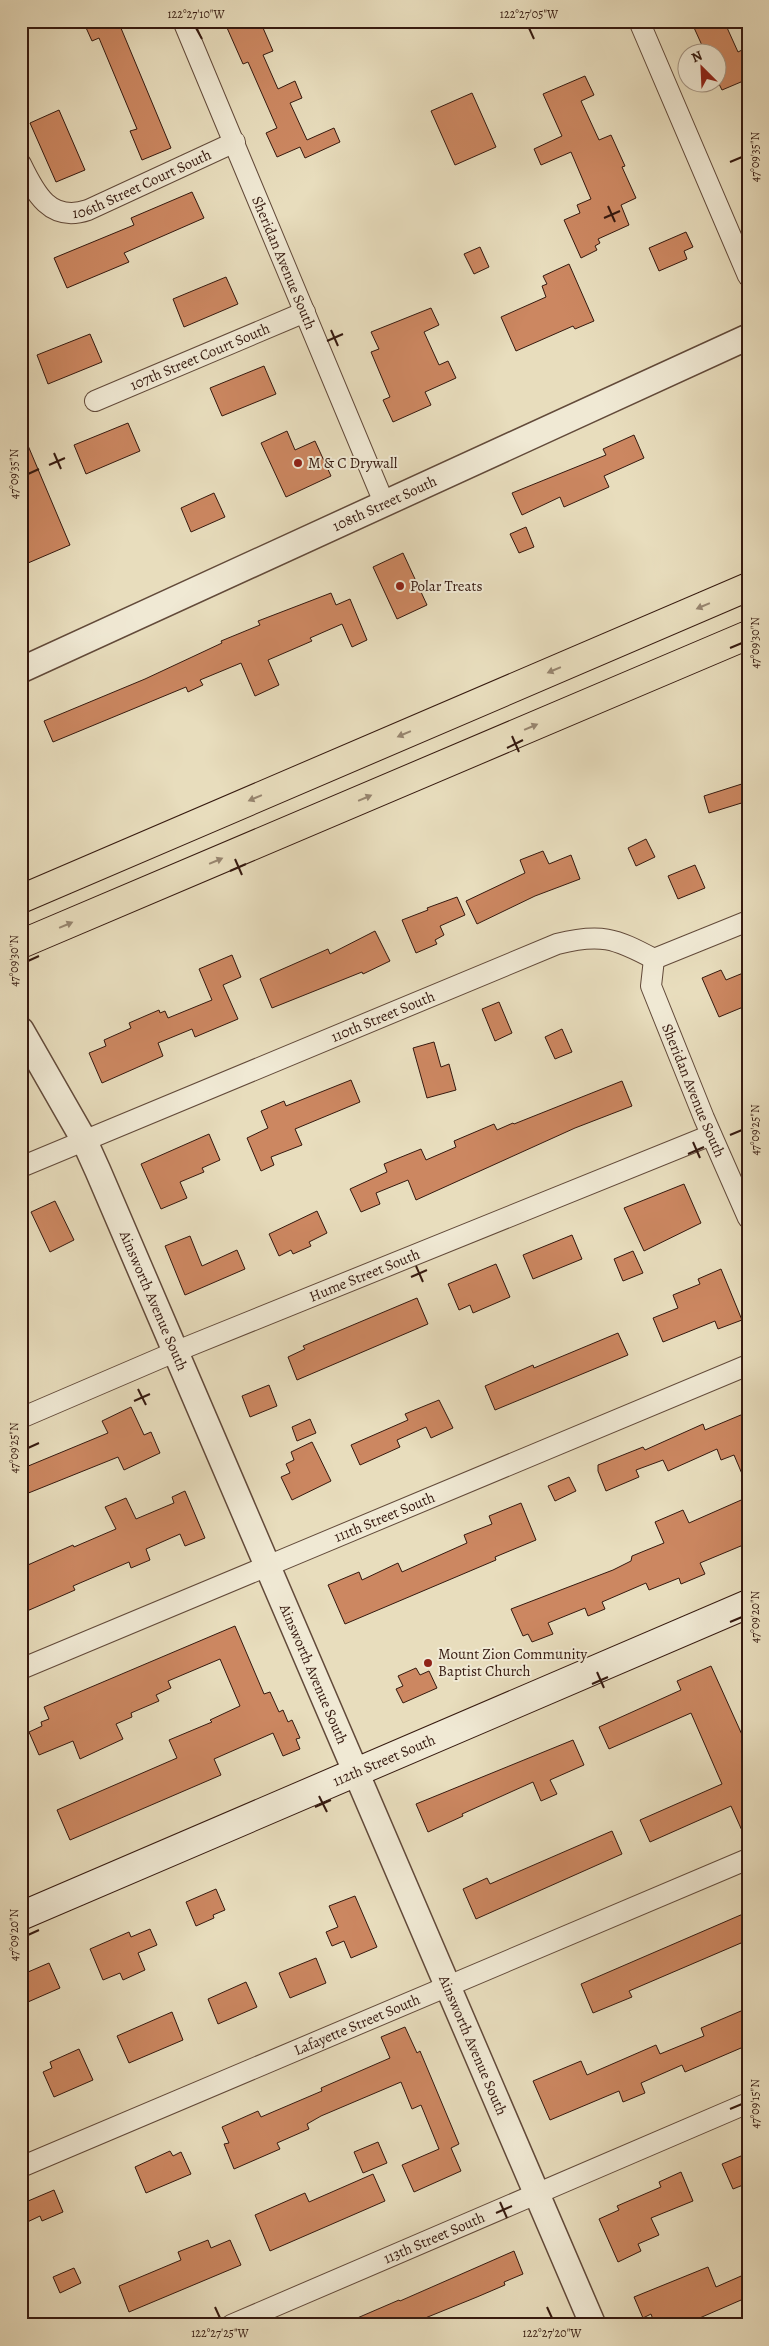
<svg xmlns="http://www.w3.org/2000/svg" width="769" height="2346" font-family="Alegreya,serif">
<style>
.building{fill:#cc8761;stroke:#35190f}
.lines{fill:none;stroke-linecap:round;stroke-linejoin:round}
.minor-casing{stroke:#624a3a;stroke-width:22}
.tertiary-casing{stroke:#624a3a;stroke-width:28}
.secondary-casing{stroke:#35190f;stroke-width:30}
.motorway-casing{stroke:#35190f;stroke-width:30}
.minor{stroke:#f0e9d4;stroke-width:20}
.tertiary{stroke:#f0e9d4;stroke-width:25}
.secondary{stroke:#f0e9d4;stroke-width:28}
.motorway{stroke:#e8ddbd;stroke-width:28}
.oneway{fill:#97856f}
.ticks{fill:none;stroke:#35190f;stroke-width:2}
.poi-dot{fill:#8f2418;stroke:#f0e9d4;stroke-width:2}
.labels{text-anchor:middle;stroke-width:4;stroke-linejoin:round;paint-order:stroke}
.street-label{font-size:15px;fill:#35190f;stroke:#f0e9d4}
.poi-label{font-size:15px;fill:#35190f;stroke:#f0e9d4;text-anchor:start}
.neatline{fill:none;stroke:#35190f;stroke-width:2}
.ticks-label{font-size:12px;text-anchor:middle;fill:#35190f}
</style>
<rect width="100%" height="100%" fill="#e8ddbd"/>
<filter id="stains"><feTurbulence type="fractalNoise" baseFrequency=".004" numOctaves="4"/><feColorMatrix values="0 0 0 0 .2 0 0 0 0 .09 0 0 0 0 .02 0 0 0 .5 -.17"/></filter>
<radialGradient id="worn" r=".72"><stop offset=".6" stop-color="#630" stop-opacity="0"/><stop offset="1" stop-color="#630" stop-opacity=".3"/></radialGradient>
<!-- building -->
<g class="building">
<polygon points="83,21 118,21 171,148 142,160 130,131 137,129 99,38 92,41"/>
<polygon points="224,21 260,21 273,51 263,55 278,89 295,81 302,98 290,103 307,140 334,128 340,142 305,158 300,147 277,157 266,133 277,128 248,62 243,64"/>
<polygon points="691,21 724,21 738,52 748,47 748,79 722,90 716,78 716,52 705,52"/>
<polygon points="585,76 594,95 581,101 599,140 611,135 625,166 622,167 636,198 621,205 629,225 598,239 600,243 595,246 597,250 581,258 564,220 580,213 577,205 591,199 571,152 541,165 534,149 562,136 543,94"/>
<polygon points="472,93 496,147 455,165 431,111"/>
<polygon points="59,110 85,170 56,182 30,123"/>
<polygon points="192,192 204,218 124,253 129,262 67,288 54,258 134,225 131,218"/>
<polygon points="686,232 693,247 684,251 687,259 659,271 649,248"/>
<polygon points="480,247 489,267 474,274 464,254"/>
<polygon points="569,264 594,321 575,329 573,326 516,351 501,317 546,297 542,286 547,284 543,276"/>
<polygon points="226,277 238,304 184,327 173,299"/>
<polygon points="431,308 439,325 424,332 439,365 448,361 456,378 425,392 431,405 393,422 383,400 390,397 371,352 379,349 371,332"/>
<polygon points="90,334 102,362 48,384 37,355"/>
<polygon points="264,366 276,394 222,416 210,388"/>
<polygon points="128,423 140,451 86,474 74,445"/>
<polygon points="21,429 70,545 21,566"/>
<polygon points="287,431 295,450 315,441 331,476 286,497 261,443"/>
<polygon points="634,435 644,458 604,476 609,487 564,507 560,497 522,515 512,493 606,455 603,449"/>
<polygon points="214,493 225,517 191,532 181,508"/>
<polygon points="526,527 534,547 519,553 510,534"/>
<polygon points="403,553 427,605 397,619 373,567"/>
<polygon points="331,593 336,605 350,599 367,640 352,647 342,624 310,638 312,641 268,660 279,685 255,696 241,663 200,680 203,685 188,692 186,687 53,742 44,721 145,679 222,643 221,641 260,625 258,621"/>
<polygon points="748,782 748,801 709,813 704,796"/>
<polygon points="646,839 655,857 636,866 628,848"/>
<polygon points="543,851 549,864 571,855 580,879 535,896 477,924 466,901 525,873 520,860"/>
<polygon points="695,865 705,888 678,899 668,876"/>
<polygon points="457,897 465,915 440,926 444,935 435,940 437,944 416,953 402,920 428,910 427,908"/>
<polygon points="375,931 390,961 363,974 362,972 272,1008 260,979 328,949 330,954"/>
<polygon points="232,955 241,977 223,985 238,1019 195,1037 192,1029 158,1043 163,1056 102,1083 89,1053 106,1046 104,1040 131,1028 129,1023 159,1010 160,1013 165,1011 168,1018 212,1000 199,969"/>
<polygon points="721,970 726,980 748,971 748,1005 719,1017 702,978"/>
<polygon points="499,1002 512,1033 495,1041 482,1009"/>
<polygon points="562,1029 572,1052 555,1059 545,1037"/>
<polygon points="434,1042 441,1067 449,1064 456,1090 427,1098 413,1048"/>
<polygon points="351,1080 360,1102 295,1129 302,1145 271,1157 274,1165 261,1171 247,1138 268,1128 261,1111 284,1101 286,1106"/>
<polygon points="622,1081 632,1106 575,1128 416,1200 408,1180 376,1193 380,1204 361,1212 350,1189 387,1172 384,1164 421,1149 426,1160 456,1147 454,1141 494,1124 497,1130 513,1123 514,1124"/>
<polygon points="209,1134 220,1160 202,1168 204,1172 180,1182 187,1198 161,1209 141,1164"/>
<polygon points="684,1184 701,1223 644,1251 624,1208"/>
<polygon points="55,1201 74,1240 50,1252 31,1212"/>
<polygon points="317,1211 327,1233 309,1242 311,1246 293,1254 291,1250 279,1256 269,1234"/>
<polygon points="572,1235 582,1259 533,1279 523,1255"/>
<polygon points="190,1236 202,1266 237,1250 245,1269 185,1295 165,1246"/>
<polygon points="633,1251 643,1273 623,1281 614,1259"/>
<polygon points="496,1264 510,1297 473,1313 470,1305 459,1310 448,1284"/>
<polygon points="721,1269 742,1320 718,1329 715,1321 663,1342 653,1318 678,1308 673,1295 700,1284 698,1279"/>
<polygon points="417,1298 428,1324 297,1380 288,1357 305,1349 303,1346"/>
<polygon points="618,1333 628,1355 495,1410 485,1386 533,1365 534,1368"/>
<polygon points="269,1385 277,1406 250,1417 242,1396"/>
<polygon points="439,1400 453,1428 431,1438 426,1427 397,1440 400,1447 360,1465 351,1445 408,1420 405,1414"/>
<polygon points="131,1407 144,1435 151,1432 160,1453 124,1470 118,1457 21,1496 21,1469 108,1433 102,1421"/>
<polygon points="748,1412 748,1488 734,1455 721,1460 717,1449 668,1471 663,1460 636,1470 639,1477 606,1491 598,1471 598,1465 643,1447 645,1450 703,1424 705,1430"/>
<polygon points="310,1419 316,1433 297,1441 292,1427"/>
<polygon points="312,1442 331,1481 292,1500 281,1477 290,1473 286,1464 294,1460 291,1452"/>
<polygon points="569,1477 576,1491 555,1501 548,1486"/>
<polygon points="185,1491 205,1538 185,1546 180,1534 146,1549 150,1560 131,1568 129,1562 73,1586 75,1590 27,1611 21,1596 21,1568 73,1545 74,1547 116,1529 105,1507 126,1498 136,1519 174,1503 172,1497"/>
<polygon points="748,1497 748,1543 700,1563 705,1574 681,1584 679,1578 649,1590 646,1583 602,1602 605,1609 588,1616 585,1608 548,1623 553,1634 532,1642 528,1634 523,1636 511,1609 613,1570 631,1561 632,1556 664,1543 655,1522 683,1510 689,1523"/>
<polygon points="521,1503 536,1540 495,1557 496,1560 345,1624 328,1585 359,1572 362,1580 398,1563 402,1572 467,1543 464,1535 492,1524 489,1516"/>
<polygon points="235,1626 264,1694 270,1692 279,1712 283,1710 288,1722 292,1720 300,1738 296,1739 300,1749 283,1756 273,1733 214,1759 221,1775 70,1840 57,1810 177,1758 169,1740 212,1722 210,1720 240,1706 220,1659 168,1681 171,1688 156,1695 159,1701 131,1713 132,1717 116,1724 123,1739 80,1759 73,1741 39,1755 29,1732 42,1726 41,1722 49,1719 44,1707"/>
<polygon points="711,1666 748,1748 748,1844 731,1806 650,1842 640,1820 722,1784 691,1713 609,1749 599,1727 681,1690 677,1681"/>
<polygon points="416,1668 420,1675 429,1671 437,1688 403,1703 396,1689 403,1686 398,1676"/>
<polygon points="573,1740 584,1765 550,1780 557,1794 541,1801 533,1782 462,1814 463,1816 428,1832 416,1804"/>
<polygon points="612,1831 622,1854 476,1919 463,1889 487,1878 490,1884"/>
<polygon points="216,1889 225,1910 213,1915 214,1918 196,1926 186,1902"/>
<polygon points="355,1896 377,1947 351,1958 344,1941 332,1946 326,1932 338,1927 329,1906"/>
<polygon points="743,1914 748,1926 748,1940 629,1991 632,1997 593,2013 581,1984"/>
<polygon points="150,1929 157,1945 138,1953 145,1970 123,1980 120,1973 103,1980 90,1949 129,1932 131,1937"/>
<polygon points="316,1958 326,1983 290,1998 279,1973"/>
<polygon points="49,1963 60,1988 21,2005 21,1975"/>
<polygon points="246,1982 257,2007 218,2024 208,1999"/>
<polygon points="748,2008 748,2045 685,2072 682,2065 641,2083 645,2093 623,2102 619,2091 550,2120 533,2081 581,2061 587,2075 656,2045 660,2054 704,2036 701,2028"/>
<polygon points="172,2012 183,2040 129,2063 117,2036"/>
<polygon points="405,2027 417,2053 420,2051 459,2144 451,2148 461,2171 414,2192 402,2165 439,2149 421,2105 412,2109 401,2082 321,2116 307,2124 309,2129 277,2143 280,2149 234,2169 224,2144 229,2143 222,2127 258,2111 261,2117 322,2091 321,2088 390,2058 381,2037"/>
<polygon points="79,2049 93,2080 54,2097 43,2072 52,2068 50,2062"/>
<polygon points="378,2142 387,2163 363,2173 354,2152"/>
<polygon points="170,2151 173,2156 181,2152 191,2174 146,2193 135,2167"/>
<polygon points="748,2153 748,2183 733,2189 722,2164"/>
<polygon points="681,2172 693,2201 651,2218 659,2235 638,2244 641,2251 618,2262 599,2219 619,2210 617,2206 661,2187 659,2182"/>
<polygon points="373,2174 385,2201 270,2251 255,2215 305,2193 309,2202"/>
<polygon points="54,2190 63,2212 42,2221 40,2216 21,2225 21,2204"/>
<polygon points="208,2240 211,2248 230,2240 241,2265 129,2312 119,2286 181,2260 178,2252"/>
<polygon points="514,2251 523,2274 504,2282 505,2285 477,2297 408,2325 341,2325 399,2300 400,2301"/>
<polygon points="708,2267 716,2287 748,2273 748,2297 695,2320 697,2325 655,2325 651,2314 643,2318 634,2297"/>
<polygon points="74,2268 81,2283 60,2293 53,2277"/>
</g>
<g class="lines">
<!-- minor casing -->
<g class="minor-casing">
<g id="minor">
<path id="s1" d="M 183,21 L 385,505"/>
<polyline points="639,21 748,276"/>
<path id="s2" d="M 21,164 C 35,193 50,223 88,210 L 235,142"/>
<path id="s3" d="M 95,401 L 305,312"/>
<path id="s4" d="M 654,959 L 651,986 L 704,1118 L 748,1218"/>
<path id="s5" d="M 21,1167 L 557,944 C 600,933 615,938 654,959 L 748,921"/>
<path id="s6" d="M 21,1418 L 177,1351 L 711,1135"/>
<path id="s7" d="M 21,1669 L 748,1365"/>
<path id="s8" d="M 21,2167 L 748,1859"/>
<path id="s9" d="M 231,2325 L 748,2103"/>
</g>
</g>
<!-- tertiary casing -->
<g class="tertiary-casing">
<g id="tertiary">
<path id="s10" d="M 21,670 L 748,337"/>
<path id="s11" d="M 21,1030 L 84,1140 L 98,1171 L 593,2325"/>
</g>
</g>
<!-- secondary casing -->
<g class="secondary-casing">
<g id="secondary">
<path id="s12" d="M 21,1916 L 748,1604"/>
</g>
</g>
<!-- motorway casing -->
<g class="motorway-casing">
<g id="motorway">
<polyline points="21,899 748,587"/>
<polyline points="21,944 748,635"/>
</g>
</g>
<!-- minor -->
<use href="#minor" class="minor"/>
<!-- tertiary -->
<use href="#tertiary" class="tertiary"/>
<!-- secondary -->
<use href="#secondary" class="secondary"/>
<!-- motorway -->
<use href="#motorway" class="motorway"/>
</g>
<!-- one-way arrows -->
<defs><path id="oneway-solid" d="M-6-.8H1V-3.2L6.5 0L1 3.2V.8H-6Z" transform="scale(1.25)"/></defs>
<g class="oneway">
<use href="#oneway-solid" transform="translate(703 606) rotate(157)"/>
<use href="#oneway-solid" transform="translate(554 670) rotate(157)"/>
<use href="#oneway-solid" transform="translate(531 727) rotate(-23)"/>
<use href="#oneway-solid" transform="translate(404 734) rotate(157)"/>
<use href="#oneway-solid" transform="translate(255 798) rotate(157)"/>
<use href="#oneway-solid" transform="translate(365 798) rotate(-23)"/>
<use href="#oneway-solid" transform="translate(216 861) rotate(-23)"/>
<use href="#oneway-solid" transform="translate(66 925) rotate(-23)"/>
</g>
<!-- ticks -->
<path class="ticks" d="M 196,28 L 202,39M 529,28 L 534,39M 730,162 L 742,157M 608,206 L 615,222M 604,218 L 620,211M 331,330 L 338,346M 327,341 L 343,334M 54,453 L 61,469M 49,465 L 65,458M 28,474 L 39,469M 730,648 L 742,643M 512,736 L 519,752M 507,748 L 523,740M 235,859 L 242,875M 230,871 L 246,864M 28,961 L 39,956M 730,1135 L 742,1130M 693,1142 L 700,1158M 688,1154 L 704,1147M 416,1266 L 423,1282M 411,1277 L 427,1270M 138,1389 L 146,1405M 134,1401 L 150,1394M 28,1448 L 39,1443M 730,1622 L 742,1617M 597,1672 L 604,1688M 592,1684 L 608,1677M 319,1796 L 327,1812M 315,1807 L 331,1800M 28,1935 L 39,1930M 730,2109 L 742,2104M 500,2202 L 507,2218M 496,2213 L 512,2206M 215,2307 L 220,2318M 547,2307 L 552,2318"/>
<!-- markers -->
<g class="poi-dot">
<circle cx="298" cy="463" r="5"/>
<circle cx="400" cy="586" r="5"/>
<circle cx="428" cy="1663" r="5"/>
</g>
<g class="labels">
<!-- street labels -->
<g class="street-label">
<text dy="5" stroke="none"><textPath href="#s2" startOffset="151">106th Street Court South</textPath></text>
<text dy="5" stroke="none"><textPath href="#s1" startOffset="262">Sheridan Avenue South</textPath></text>
<text dy="5" stroke="none"><textPath href="#s3" startOffset="114">107th Street Court South</textPath></text>
<text dy="5" stroke="none"><textPath href="#s10" startOffset="400">108th Street South</textPath></text>
<text dy="5" stroke="none"><textPath href="#s5" startOffset="392">110th Street South</textPath></text>
<text dy="5" stroke="none"><textPath href="#s4" startOffset="140">Sheridan Avenue South</textPath></text>
<text dy="5" stroke="none"><textPath href="#s6" startOffset="372">Hume Street South</textPath></text>
<text dy="5" stroke="none"><textPath href="#s11" startOffset="302">Ainsworth Avenue South</textPath></text>
<text dy="5" stroke="none"><textPath href="#s7" startOffset="394">111th Street South</textPath></text>
<text dy="5" stroke="none"><textPath href="#s11" startOffset="708">Ainsworth Avenue South</textPath></text>
<text dy="5" stroke="none"><textPath href="#s12" startOffset="395">112th Street South</textPath></text>
<text dy="5" stroke="none"><textPath href="#s8" startOffset="365">Lafayette Street South</textPath></text>
<text dy="5" stroke="none"><textPath href="#s11" startOffset="1112">Ainsworth Avenue South</textPath></text>
<text dy="5" stroke="none"><textPath href="#s9" startOffset="221">113th Street South</textPath></text>
</g>
<!-- poi labels -->
<g class="poi-label">
<text x="308" y="468">M &amp; C Drywall</text>
<text x="410" y="591">Polar Treats</text>
<text x="438" y="1659">Mount Zion Community<tspan x="438" dy="17">Baptist Church</tspan></text>
</g>
</g>
<!-- margin -->
<rect width="769" height="2346" fill="none" stroke="#e8ddbd" stroke-width="55"/>
<!-- north arrow -->
<g transform="translate(702 68) rotate(336)"><circle r="24" fill="#f0e9d4" stroke="#a59685"/>
<path d="M0-4L9 19L0 12L-9 19Z" fill="#8f2418"/>
<text y="-8" font-size="14" font-weight="bold" text-anchor="middle" fill="#35190f">N</text>
</g>
<rect x="28" y="28" width="714" height="2290" class="neatline"/>
<g class="ticks-label">
<text x="196" y="18">122°27'10"W</text>
<text x="529" y="18">122°27'05"W</text>
<text transform="translate(755 157) rotate(-90)" y="4">47°09'35"N</text>
<text transform="translate(14 474) rotate(-90)" y="4">47°09'35"N</text>
<text transform="translate(755 643) rotate(-90)" y="4">47°09'30"N</text>
<text transform="translate(14 961) rotate(-90)" y="4">47°09'30"N</text>
<text transform="translate(755 1130) rotate(-90)" y="4">47°09'25"N</text>
<text transform="translate(14 1448) rotate(-90)" y="4">47°09'25"N</text>
<text transform="translate(755 1617) rotate(-90)" y="4">47°09'20"N</text>
<text transform="translate(14 1935) rotate(-90)" y="4">47°09'20"N</text>
<text transform="translate(755 2104) rotate(-90)" y="4">47°09'15"N</text>
<text x="220" y="2337">122°27'25"W</text>
<text x="552" y="2337">122°27'20"W</text>
</g>
<rect width="100%" height="100%" filter="url(#stains)"/>
<rect width="100%" height="100%" fill="url(#worn)"/>
</svg>
